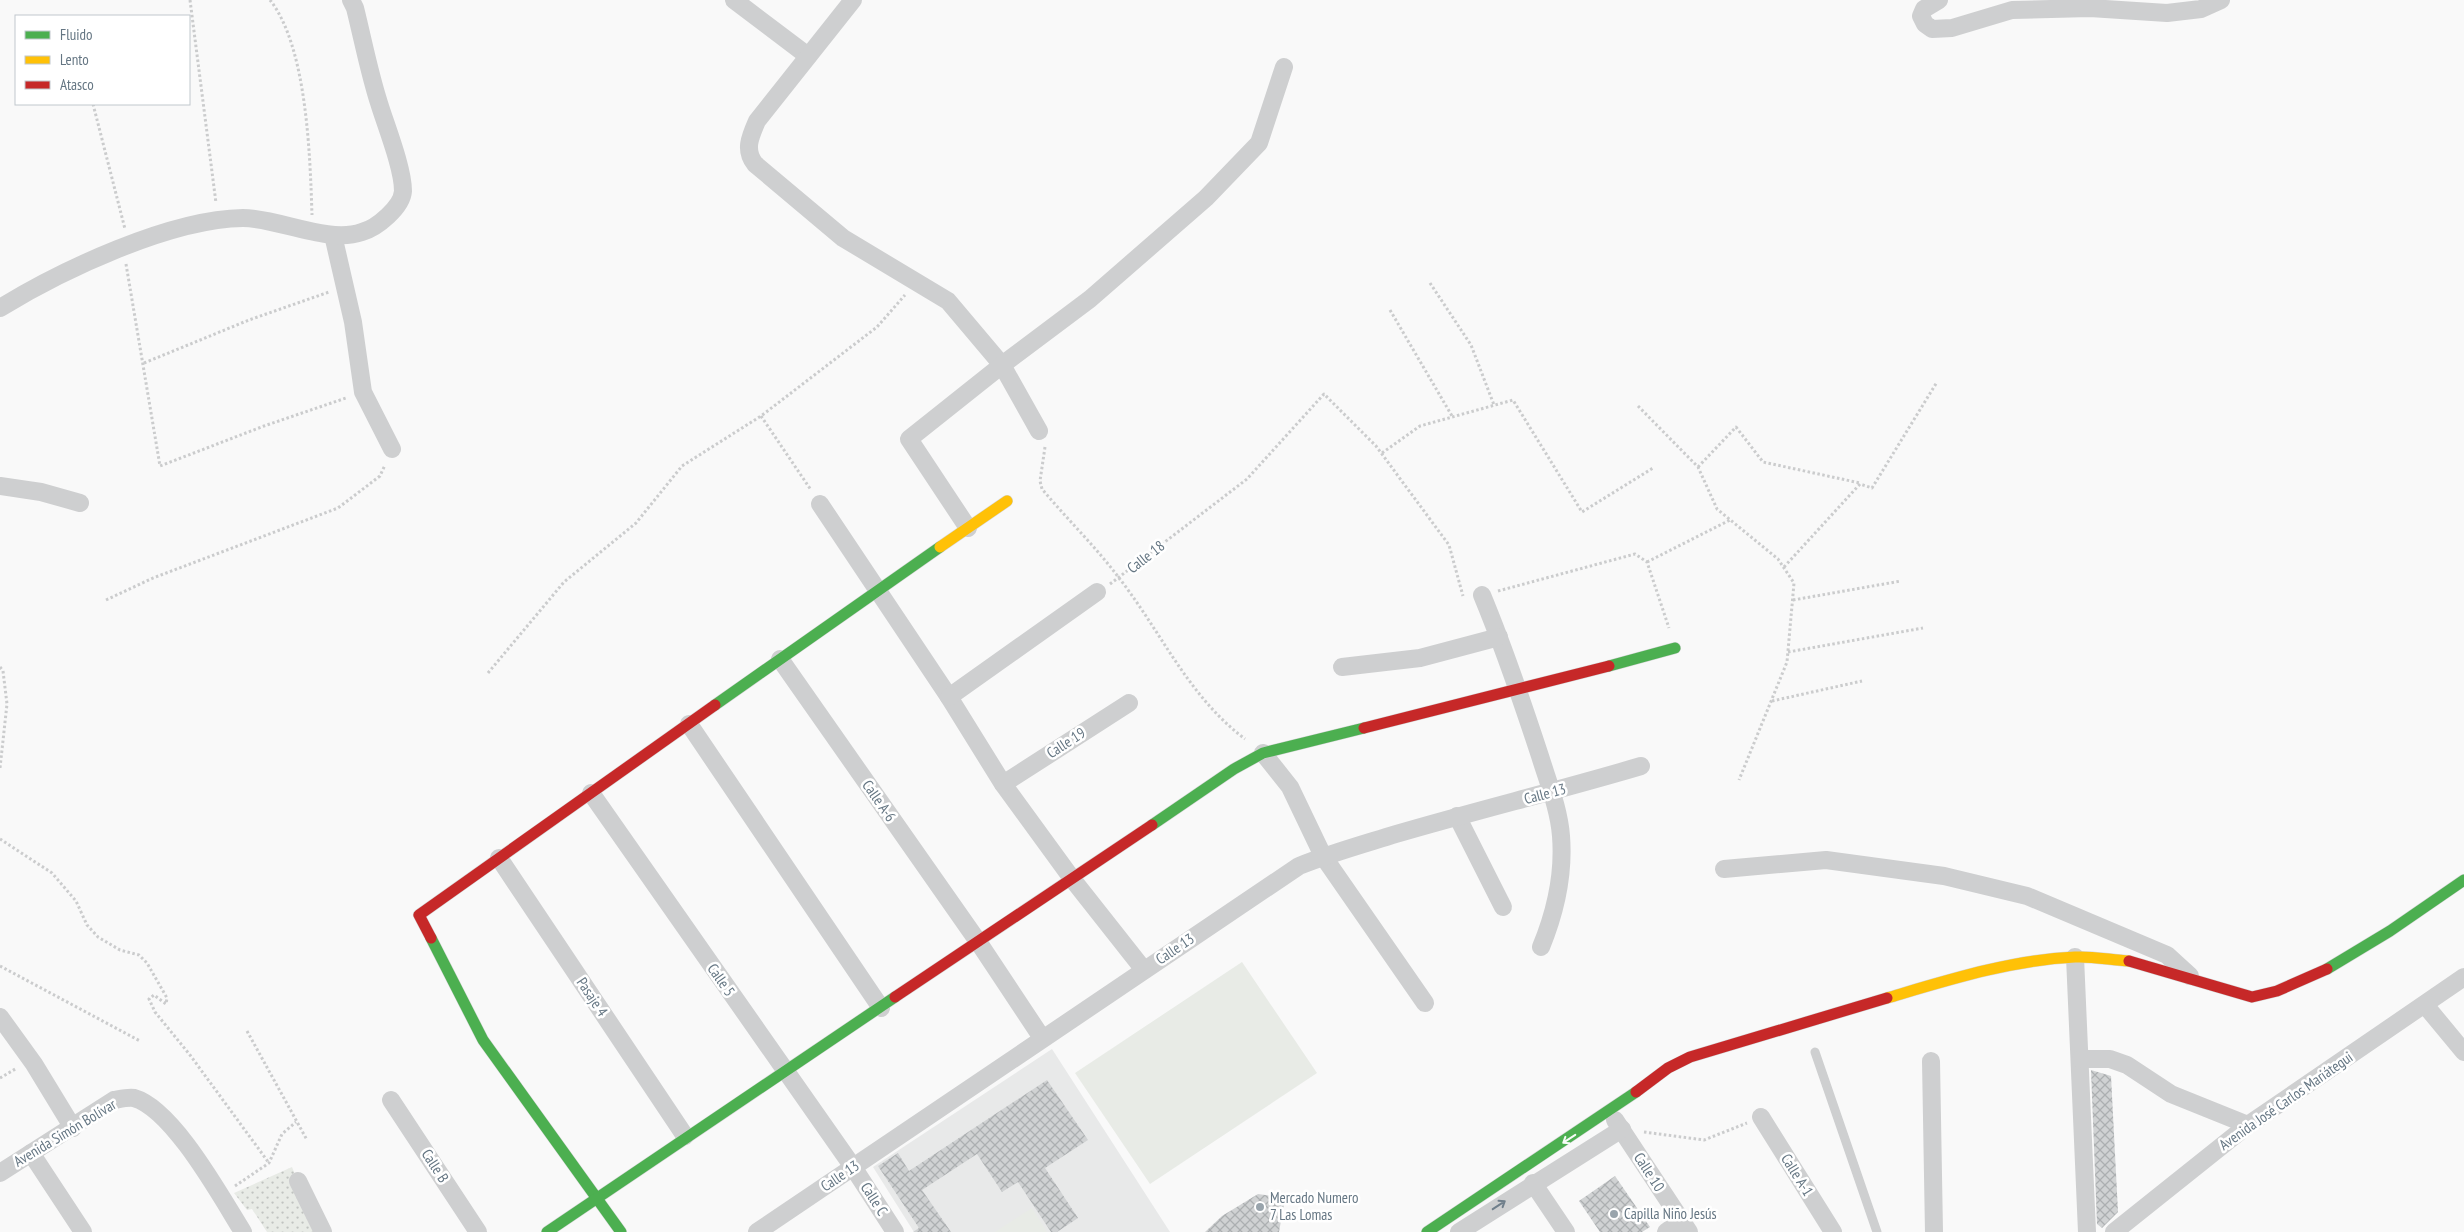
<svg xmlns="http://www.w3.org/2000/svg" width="2464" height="1232" font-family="'PT Sans Narrow',sans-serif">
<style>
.built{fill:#e8e9e9}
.park{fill:url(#park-dots)}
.pitch{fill:#e8ebe6}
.building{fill:url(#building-cross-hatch)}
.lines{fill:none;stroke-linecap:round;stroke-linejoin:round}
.fast-casing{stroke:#d5d6d7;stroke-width:12}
.slow-casing{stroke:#d5d6d7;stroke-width:12}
.jam-casing{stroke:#d5d6d7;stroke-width:12}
.path{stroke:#cbcccd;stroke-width:3;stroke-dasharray:2.5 2.5;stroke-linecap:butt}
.lane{stroke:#cecfd0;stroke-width:9}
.street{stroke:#cecfd0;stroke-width:18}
.fast{stroke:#4caf50;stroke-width:11}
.slow{stroke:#ffc107;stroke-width:11}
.jam{stroke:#c62828;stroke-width:11}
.oneway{stroke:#f6fbf6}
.oneway2{stroke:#707f8b}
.poi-dot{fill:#99a4ac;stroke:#fff;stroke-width:2}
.labels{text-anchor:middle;stroke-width:5;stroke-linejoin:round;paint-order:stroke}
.street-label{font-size:15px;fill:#657683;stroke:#fff}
.poi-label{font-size:15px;fill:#657683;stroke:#fff;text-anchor:start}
</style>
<defs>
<pattern id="park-dots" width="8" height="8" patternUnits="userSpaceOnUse" patternTransform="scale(1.25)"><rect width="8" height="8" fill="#e8ebe6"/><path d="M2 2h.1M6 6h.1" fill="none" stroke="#c0c3c0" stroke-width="1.8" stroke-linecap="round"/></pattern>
<pattern id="building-cross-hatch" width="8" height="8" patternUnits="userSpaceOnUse" patternTransform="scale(1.25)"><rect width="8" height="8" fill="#d0d2d3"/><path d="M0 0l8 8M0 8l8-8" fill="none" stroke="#acafb1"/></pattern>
</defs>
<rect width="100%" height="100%" fill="#f9f9f9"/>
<!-- built -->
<polygon class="built" points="1052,1049 1170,1232 914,1232 873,1167"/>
<!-- park -->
<polygon class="park" points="292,1167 318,1232 267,1232 252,1209 247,1210 234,1193"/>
<!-- pitch -->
<g class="pitch">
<polygon points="1242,962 1317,1073 1150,1184 1075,1073"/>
<polygon points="1032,1208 1047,1232 995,1232"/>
</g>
<!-- building -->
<g class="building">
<polygon points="2091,1070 2111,1076 2118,1212 2102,1228 2097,1224"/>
<polygon points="1047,1080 1088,1140 1045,1168 1078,1218 1057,1232 1051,1232 1018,1182 1002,1192 977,1154 922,1190 951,1232 913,1232 919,1228 878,1166 898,1153 909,1171"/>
<polygon points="1615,1176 1650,1227 1642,1232 1600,1232 1579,1201"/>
<polygon points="1258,1194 1285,1198 1279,1232 1205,1232 1222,1216"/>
</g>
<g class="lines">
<!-- fast casing -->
<g class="fast-casing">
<g id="fast">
<polyline points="1609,666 1675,648"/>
<polyline points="715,705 940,547"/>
<polyline points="1152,825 1234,769 1263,753 1364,728"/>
<polyline points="431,938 483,1040 621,1232"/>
<polyline points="2327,969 2390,931 2464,880"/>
<polyline points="547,1232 895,997"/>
<polyline points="1427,1232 1636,1092"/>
</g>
</g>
<!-- slow casing -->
<g class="slow-casing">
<g id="slow">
<polyline points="940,547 1007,501"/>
<path d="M 1887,998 C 1948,980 2011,960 2075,957 C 2092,956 2111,960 2129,961"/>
</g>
</g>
<!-- jam casing -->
<g class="jam-casing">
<g id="jam">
<polyline points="1364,728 1609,666"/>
<polyline points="431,938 419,915 715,705"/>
<polyline points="2129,961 2252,997 2277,991 2327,969"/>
<polyline points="895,997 1152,825"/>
<polyline points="1636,1092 1668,1068 1690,1057 1887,998"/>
</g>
</g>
<!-- path -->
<g class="path">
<polyline points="190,0 216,203"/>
<path d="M 270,0 C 307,47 310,155 312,215"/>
<polyline points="93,104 125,229"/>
<polyline points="126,264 160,466 264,426 346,398"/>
<polyline points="1430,283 1471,345 1494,405"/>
<polyline points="1390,310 1452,416"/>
<polyline points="144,363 249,320 329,292"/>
<polyline points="1638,406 1698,467 1717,509 1778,559 1794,583 1787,662 1739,780"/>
<polyline points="761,416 811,490"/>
<path d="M 1045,447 L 1040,481 L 1042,489 C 1067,519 1096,547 1119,578 C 1162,633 1188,696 1245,739"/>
<polyline points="1382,453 1420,426 1513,400 1582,512 1653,468"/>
<polyline points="1698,467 1736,427 1763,462 1860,483"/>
<polyline points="1647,562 1730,520"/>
<polyline points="1784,567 1860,484 1872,488 1937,382"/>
<polyline points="1110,584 1247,479 1324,394 1376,446 1449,545 1463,596"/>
<polyline points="1498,591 1635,554 1647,562 1669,628"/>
<polyline points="106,600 153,578 338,508 380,476 385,465"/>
<polyline points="1793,600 1901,581"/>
<polyline points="1788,652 1923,628"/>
<polyline points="0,667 3,671 7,704 0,768"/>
<polyline points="488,673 564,582 636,523 682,466 761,416 877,327 905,295"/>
<polyline points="1772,701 1862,681"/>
<polyline points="0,839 52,873 76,901 87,925 98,937 120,950 139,955 147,963 167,998 166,1004 154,995 149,999 155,1012 190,1055 269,1163"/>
<polyline points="0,966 140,1041"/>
<polyline points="247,1031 307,1140"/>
<polyline points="0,1078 17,1068"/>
<polyline points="1644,1132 1704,1140 1747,1123"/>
<polyline points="235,1186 269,1163 282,1134 296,1122"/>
</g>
<!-- lane -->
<polyline class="lane" points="1815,1052 1877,1232"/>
<!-- street -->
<g class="street">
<polyline points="734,0 808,56"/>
<path d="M 853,0 L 757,121 C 750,137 744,150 755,164 L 843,238 L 948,301 L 1002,365 L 1039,431"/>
<polyline points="1939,0 1924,9 1921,16 1925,24 1932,29 1952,28 2012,10 2090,8 2167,13 2201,9 2221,0"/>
<polyline points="333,235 353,322 363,392 392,449"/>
<path d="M 0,308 C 62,270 170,219 243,218 C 278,218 328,244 362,232 C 377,228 402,207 403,191 C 403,168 386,126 379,103 C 369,72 363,40 355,8 L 351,0"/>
<polyline points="0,486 41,492 80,503"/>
<polyline points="820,504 949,697 1003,784 1073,880 1144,970"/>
<polyline points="968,528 909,439 1002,365 1090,299 1206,198 1259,143 1284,67"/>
<path d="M 1482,595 C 1504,648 1522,701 1540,756 C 1548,782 1559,809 1561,836 C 1564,874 1555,913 1541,947"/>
<polyline points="780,659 979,943 1042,1038"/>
<polyline points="1342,667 1420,658 1499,637"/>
<polyline points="949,697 1097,592"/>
<polyline points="689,724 881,1008"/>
<polyline points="1263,753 1290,787 1323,856 1425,1003"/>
<polyline points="1003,784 1129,703"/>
<polyline points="591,793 853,1167 895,1232"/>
<polyline points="1457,816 1503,907"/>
<polyline points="499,858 685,1136"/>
<polyline points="1724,869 1826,860 1944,876 2027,896 2167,955 2190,976"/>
<polyline points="2075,957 2087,1232"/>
<polyline points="2425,1005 2464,1052"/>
<polyline points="0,1017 34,1064 73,1128"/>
<polyline points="2081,1059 2110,1059 2127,1065 2171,1094 2248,1125"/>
<polyline points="1931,1061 1934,1232"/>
<polyline points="391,1100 478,1232"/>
<polyline points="1761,1117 1833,1232"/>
<polyline points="1615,1120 1689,1232"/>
<polyline points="31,1153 83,1232"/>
<path d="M 0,1173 L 114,1100 C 120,1099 128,1097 134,1098 C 173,1109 221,1197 243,1232"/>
<polyline points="298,1181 323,1232"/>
<polyline points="1533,1183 1566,1232"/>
<path d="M 757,1232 L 1299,866 C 1331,853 1364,844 1396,834 C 1478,810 1560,790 1641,766"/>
<polyline points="1459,1232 1622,1129"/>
<polyline points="1666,1232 1681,1221"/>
<polyline points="2114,1232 2248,1125 2464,977"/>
</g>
<!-- fast -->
<use href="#fast" class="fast"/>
<!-- slow -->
<use href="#slow" class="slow"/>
<!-- jam -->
<use href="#jam" class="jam"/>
</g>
<!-- one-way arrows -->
<defs><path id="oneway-shaft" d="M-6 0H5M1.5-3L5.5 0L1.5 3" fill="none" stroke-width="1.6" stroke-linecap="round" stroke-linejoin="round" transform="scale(1.25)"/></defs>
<use class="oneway" href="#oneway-shaft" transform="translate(1569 1139) rotate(147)"/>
<use class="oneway2" href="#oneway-shaft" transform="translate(1499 1205) rotate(-33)"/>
<!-- markers -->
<g class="poi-dot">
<circle cx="1260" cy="1207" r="5"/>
<circle cx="1614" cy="1214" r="5"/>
</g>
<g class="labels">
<!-- street labels -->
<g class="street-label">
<text transform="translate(1146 557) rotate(-38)" y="5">Calle 18</text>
<text transform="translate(1066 743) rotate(-33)" y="5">Calle 19</text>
<text transform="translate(1545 794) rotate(-15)" y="5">Calle 13</text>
<text transform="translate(879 801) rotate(55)" y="5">Calle A-6</text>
<text transform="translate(1175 949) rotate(-34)" y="5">Calle 13</text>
<text transform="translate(721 980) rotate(55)" y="5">Calle 5</text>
<text transform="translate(592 997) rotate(56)" y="5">Pasaje 4</text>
<text transform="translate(2286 1101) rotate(-35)" y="5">Avenida José Carlos Mariátegui</text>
<text transform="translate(65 1133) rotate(-31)" y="5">Avenida Simón Bolívar</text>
<text transform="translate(435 1166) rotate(57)" y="5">Calle B</text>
<text transform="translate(1649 1172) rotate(57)" y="5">Calle 10</text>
<text transform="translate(1797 1175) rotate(58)" y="5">Calle A-1</text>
<text transform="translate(840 1176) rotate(-34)" y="5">Calle 13</text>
<text transform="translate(874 1199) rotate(57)" y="5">Calle C</text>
</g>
<!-- poi labels -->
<g class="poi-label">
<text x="1270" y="1203">Mercado Numero<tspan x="1270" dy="17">7 Las Lomas</tspan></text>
<text x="1624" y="1219">Capilla Niño Jesús</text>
</g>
</g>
<!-- legend -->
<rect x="15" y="15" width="175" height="90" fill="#ffffff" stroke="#c1c8cd"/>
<rect x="25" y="31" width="25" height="8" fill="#4caf50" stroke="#c1c8cd"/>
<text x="60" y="40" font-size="15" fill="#657683">Fluido</text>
<rect x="25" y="56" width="25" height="8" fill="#ffc107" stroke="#c1c8cd"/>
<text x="60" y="65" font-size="15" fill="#657683">Lento</text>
<rect x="25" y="81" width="25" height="8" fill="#c62828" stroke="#c1c8cd"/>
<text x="60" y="90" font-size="15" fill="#657683">Atasco</text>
</svg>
